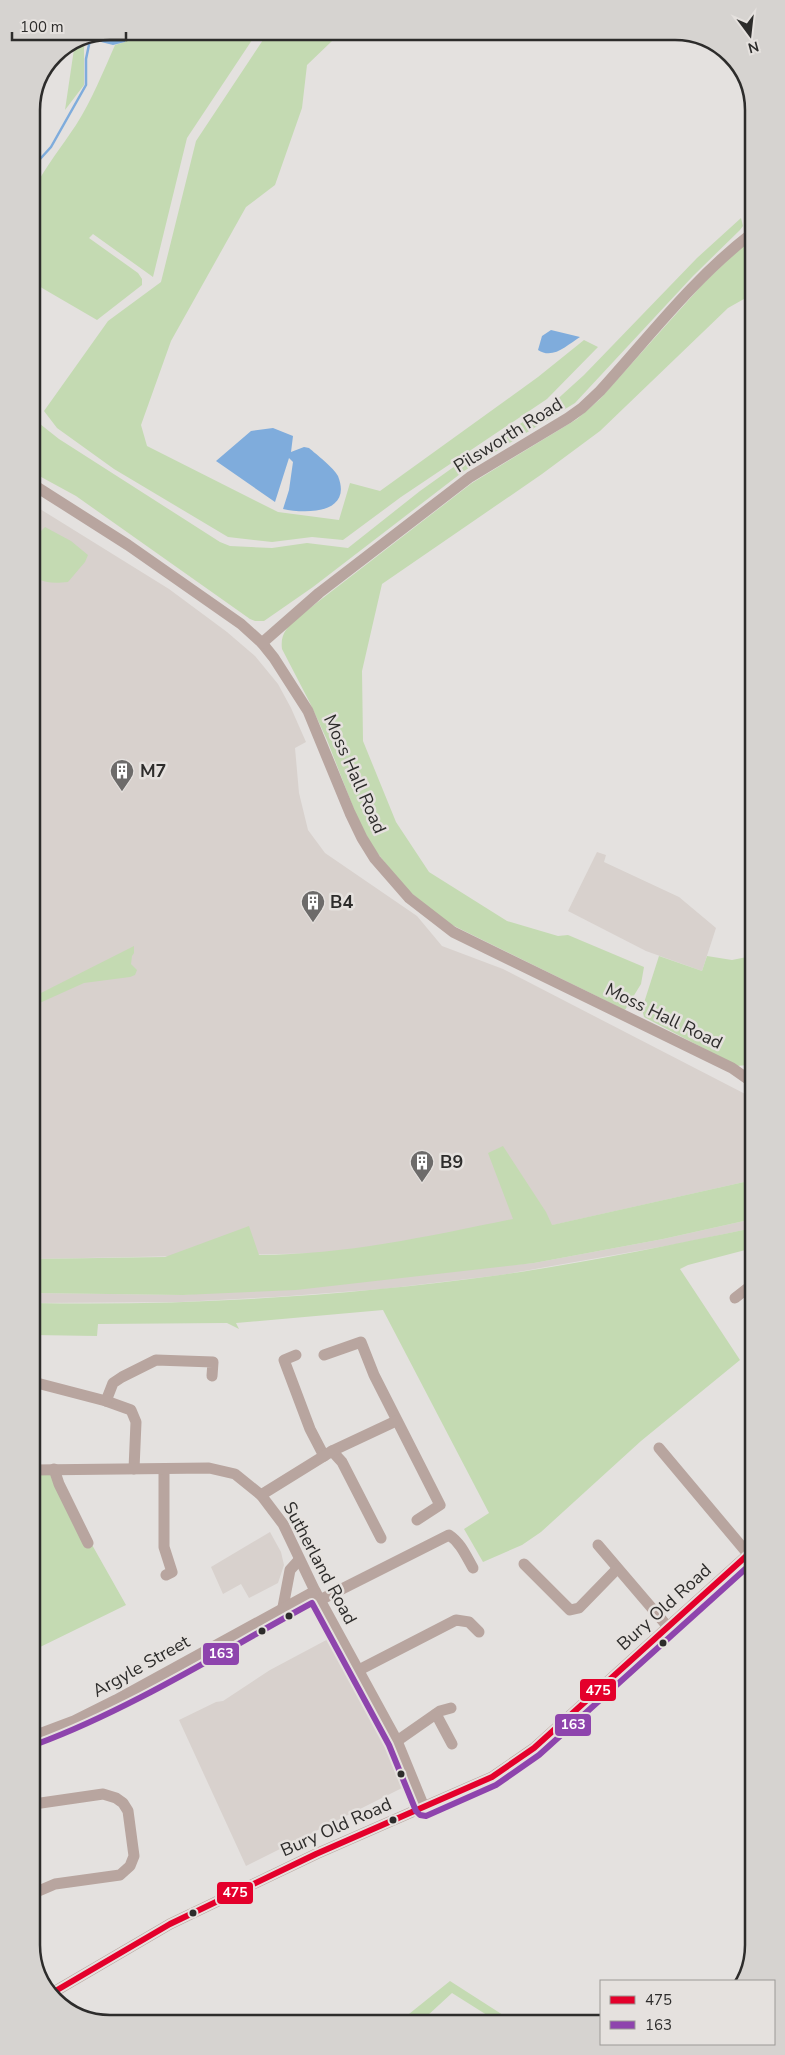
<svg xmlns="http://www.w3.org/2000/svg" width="785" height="2055" font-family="'Nunito Sans',sans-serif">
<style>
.built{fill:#d8d1cd}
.green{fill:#c4dab2}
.water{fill:#7facdc}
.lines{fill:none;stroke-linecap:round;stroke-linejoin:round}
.stream{stroke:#7facdc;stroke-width:2.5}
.minor{stroke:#b8a59f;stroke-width:11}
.bus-1-casing{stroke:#e5e1de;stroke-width:10}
.bus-2-casing{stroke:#e5e1de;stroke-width:10}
.bus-1{stroke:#e4002b;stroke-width:6}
.bus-2{stroke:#8e44ad;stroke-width:6}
.bus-dot{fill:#2d2c2b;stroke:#e5e1de;stroke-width:2}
.labels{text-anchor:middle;stroke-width:5;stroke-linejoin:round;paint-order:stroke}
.street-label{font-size:18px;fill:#2d2c2b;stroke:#e5e1de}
.poi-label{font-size:18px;font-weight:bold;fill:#2d2c2b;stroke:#e5e1de;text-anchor:start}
.rim{fill:none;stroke:#2d2c2b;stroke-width:2.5}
.line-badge{stroke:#e5e1de;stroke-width:2}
.badge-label{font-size:14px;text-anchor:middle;font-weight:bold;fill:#fff}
</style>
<rect width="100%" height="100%" fill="#e4e1df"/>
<!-- built -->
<g class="built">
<polygon points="32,504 169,589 227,632 255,656 278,684 291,708 306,742 295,748 299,793 308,830 325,853 417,916 442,946 503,969 751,1097 753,1180 544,1227 327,1253 33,1259"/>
<polygon points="597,852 606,855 604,862 679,897 716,928 702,971 646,951 568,911"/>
<polygon points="753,1219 753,1228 677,1244 501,1275 383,1289 275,1297 181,1302 33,1303 33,1293 183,1295 534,1263 663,1239"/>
<polygon points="270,1532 281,1552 284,1565 278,1583 249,1598 241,1584 223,1594 211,1567"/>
<polygon points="332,1637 394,1755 408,1785 246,1866 179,1720 216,1702 223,1701 270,1670"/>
</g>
<!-- green -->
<g class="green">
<path d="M 131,31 L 258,31 L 187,138 L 153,277 L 93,234 L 89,238 L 138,273 L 142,279 L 142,285 L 97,320 L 42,288 L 32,279 L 32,188 L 34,189 C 46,166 62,146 76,125 C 92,100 103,72 115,45 L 125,42 Z"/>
<polygon points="269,31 334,31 332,41 307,65 302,108 275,185 246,207 171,341 141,425 147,446 278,512 339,520 350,483 380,491 538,377 584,340 598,347 547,399 401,497 343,540 312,537 272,542 228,537 114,469 57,428 44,411 108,321 161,282 196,141"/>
<polygon points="86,42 84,48 84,85 65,110 74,49 72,47"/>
<polygon points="741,218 743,226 740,230 693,276 575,403 464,471 313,587 264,621 255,621 250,619 76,496 32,472 32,419 34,416 40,424 59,439 220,542 230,546 272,548 307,543 348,548 420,491 476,451 552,404 584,375 697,258"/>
<path d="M 751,240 L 751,295 L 728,308 L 600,431 L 542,474 L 382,584 L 362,671 L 363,741 L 396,822 L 429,872 L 507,921 L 558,936 L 568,935 L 644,967 L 641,984 L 625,1010 L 446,922 L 404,887 L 372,846 L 357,817 L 327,740 L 310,703 L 282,649 C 280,634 287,628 297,618 L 472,483 L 577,419 L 599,400 L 702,285 L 737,251 Z"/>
<path d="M 45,527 L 71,541 L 88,555 L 85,562 L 68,582 C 29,586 32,573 32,540 Z"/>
<polygon points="134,946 134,953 132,956 131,964 137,970 135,975 130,977 84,983 33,1006 33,997"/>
<polygon points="659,956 702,971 707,956 732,960 752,956 752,1060 747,1065 737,1066 644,1017 642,1009"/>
<path d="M 503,1146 L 546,1212 L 552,1225 L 753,1180 L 753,1219 L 663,1239 L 534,1263 L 296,1290 L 183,1295 L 33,1293 L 33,1259 L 165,1257 L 249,1226 L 259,1255 C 346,1255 429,1236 513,1219 L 488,1153 Z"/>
<path d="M 753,1228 L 753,1248 L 688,1265 L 680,1269 L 740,1360 L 641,1441 L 541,1532 L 522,1545 L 483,1562 L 464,1529 L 489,1513 L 383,1310 L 236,1323 L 239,1329 L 227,1323 L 98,1324 L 97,1336 L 33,1335 L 33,1303 C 189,1306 346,1296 500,1275 C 585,1263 669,1245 753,1228 Z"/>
<polygon points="57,1472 91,1543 126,1605 34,1650 33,1473"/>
<polygon points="450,1981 514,2022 498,2022 452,1993 427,2016 424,2022 399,2022"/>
</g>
<!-- water -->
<g class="water">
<polygon points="111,31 129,31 125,42 113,45 101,42 99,36"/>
<path d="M 551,330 L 580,337 C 567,345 553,360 538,350 L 542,336 Z"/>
<path d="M 273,428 L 293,436 L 291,452 L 304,447 L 309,448 C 316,454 334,468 338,476 C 353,514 306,514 283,509 L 289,490 L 293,462 L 289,458 L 275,502 L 216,461 L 251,431 Z"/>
</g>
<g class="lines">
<!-- stream -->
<polyline class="stream" points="31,169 51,147 86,85 86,59 90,40"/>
<!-- minor -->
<g class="minor">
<polyline points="32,484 128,545 241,624 262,643 274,658 308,711 350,813 362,838 375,859 409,898 453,932 732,1068 752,1082"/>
<path d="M 262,643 L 319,593 L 470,477 L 568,418 L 582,408 L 600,391 C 649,337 694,278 751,234"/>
<polyline points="735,1298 753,1284"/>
<polyline points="296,1355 284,1360 310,1429 324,1456"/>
<polyline points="324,1355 361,1342 374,1375 440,1505 417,1520"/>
<polyline points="33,1382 106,1401 131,1410 136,1422 134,1469"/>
<polyline points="106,1401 113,1383 122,1377 156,1360 213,1362 212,1376"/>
<polyline points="659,1448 748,1554"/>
<polyline points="332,1451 342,1462 381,1538"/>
<polyline points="54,1469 59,1484 88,1543"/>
<polyline points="164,1469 164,1547 172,1572 166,1575"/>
<polyline points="33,1470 209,1468 235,1474 261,1495 283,1524 315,1591 397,1741 424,1807"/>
<polyline points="261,1495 332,1451 396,1421"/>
<polyline points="598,1545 668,1627"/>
<polyline points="524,1564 570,1610 579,1608 617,1569"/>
<path d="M 320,1600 L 449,1535 C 461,1543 466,1556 473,1568"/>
<polyline points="283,1607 290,1570 299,1560"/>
<polyline points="357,1671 456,1620 469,1622 479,1632"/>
<polyline points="436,1714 452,1744"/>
<polyline points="34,1736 74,1721 116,1700 315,1591"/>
<polyline points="397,1741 440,1711 451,1708"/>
<polyline points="34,1804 103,1794 116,1798 123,1803 128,1811 134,1856 130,1866 120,1875 55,1884 34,1893"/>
<polyline points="52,1993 170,1924 316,1854 492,1777 534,1748 753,1550"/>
</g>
<!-- bus-1 casing -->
<g class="bus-1-casing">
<polyline id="bus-1" points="52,1993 170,1924 316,1854 492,1777 534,1748 753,1550"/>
</g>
<!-- bus-2 casing -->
<g class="bus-2-casing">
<path id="bus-2" d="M 37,1744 C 131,1709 223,1651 312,1603 L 389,1745 L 416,1811 L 420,1815 L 426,1816 L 496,1785 L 539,1755 L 753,1562"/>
</g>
<!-- bus-1 -->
<use href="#bus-1" class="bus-1"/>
<!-- bus-2 -->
<use href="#bus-2" class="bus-2"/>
</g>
<!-- icons -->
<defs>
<g id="building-pin" transform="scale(1.25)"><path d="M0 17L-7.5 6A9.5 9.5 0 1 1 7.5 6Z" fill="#6d6b6a" stroke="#e5e1de"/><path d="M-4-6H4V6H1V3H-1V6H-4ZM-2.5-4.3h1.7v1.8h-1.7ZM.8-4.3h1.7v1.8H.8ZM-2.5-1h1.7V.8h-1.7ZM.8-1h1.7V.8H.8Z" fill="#fff"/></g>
</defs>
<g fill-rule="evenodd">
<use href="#building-pin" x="122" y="771"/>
<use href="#building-pin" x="313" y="902"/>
<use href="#building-pin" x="422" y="1162"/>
</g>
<!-- markers -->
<g class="bus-dot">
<circle cx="289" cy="1616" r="4.5"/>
<circle cx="262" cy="1631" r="4.5"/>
<circle cx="663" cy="1643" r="4.5"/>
<circle cx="401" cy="1774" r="4.5"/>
<circle cx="393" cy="1820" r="4.5"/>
<circle cx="193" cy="1913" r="4.5"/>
</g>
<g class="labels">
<!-- street labels -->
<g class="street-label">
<text transform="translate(508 435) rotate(-32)" y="6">Pilsworth Road</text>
<text transform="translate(355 774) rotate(66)" y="6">Moss Hall Road</text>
<text transform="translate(664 1016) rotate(26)" y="6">Moss Hall Road</text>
<text transform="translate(320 1563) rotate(62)" y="6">Sutherland Road</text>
<text transform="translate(664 1607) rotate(-42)" y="6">Bury Old Road</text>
<text transform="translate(141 1666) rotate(-29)" y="6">Argyle Street</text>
<text transform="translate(336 1827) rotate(-24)" y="6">Bury Old Road</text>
</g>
<!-- poi labels -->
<g class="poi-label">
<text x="140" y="777">M7</text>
<text x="330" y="908">B4</text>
<text x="440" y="1168">B9</text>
</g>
</g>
<!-- crop -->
<path d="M0 0H785V2055H0ZM110 40H675A70 70 0 0 1 745 110V1945A70 70 0 0 1 675 2015H110A70 70 0 0 1 40 1945V110A70 70 0 0 1 110 40Z" fill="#d6d3d0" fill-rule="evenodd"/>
<path class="rim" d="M110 40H675A70 70 0 0 1 745 110V1945A70 70 0 0 1 675 2015H110A70 70 0 0 1 40 1945V110A70 70 0 0 1 110 40Z"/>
<g class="line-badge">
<rect x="202" y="1642" width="38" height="24" rx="5" fill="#8e44ad"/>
<rect x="579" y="1678" width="38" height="24" rx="5" fill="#e4002b"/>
<rect x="554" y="1713" width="38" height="24" rx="5" fill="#8e44ad"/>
<rect x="216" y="1881" width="38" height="24" rx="5" fill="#e4002b"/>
</g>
<g class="badge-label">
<text x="221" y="1658">163</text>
<text x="598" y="1695">475</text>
<text x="573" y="1729">163</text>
<text x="235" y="1897">475</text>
</g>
<!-- legend -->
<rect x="600" y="1980" width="175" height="65" fill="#e5e1de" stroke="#9b9996"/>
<rect x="610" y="1996" width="25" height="8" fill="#e4002b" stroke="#9b9996"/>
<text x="645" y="2005" font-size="15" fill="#2d2c2b">475</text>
<rect x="610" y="2021" width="25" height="8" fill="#8e44ad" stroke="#9b9996"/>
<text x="645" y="2030" font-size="15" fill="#2d2c2b">163</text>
<!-- north arrow -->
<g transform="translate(750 35) rotate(165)" stroke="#e5e1de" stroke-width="4" paint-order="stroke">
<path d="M0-4L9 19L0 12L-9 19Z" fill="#2d2c2b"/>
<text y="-8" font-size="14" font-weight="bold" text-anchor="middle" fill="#2d2c2b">N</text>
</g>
<!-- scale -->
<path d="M12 32v8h114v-8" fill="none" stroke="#2d2c2b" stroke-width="2.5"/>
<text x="20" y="32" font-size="15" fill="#2d2c2b" stroke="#e5e1de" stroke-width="4" paint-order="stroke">100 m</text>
</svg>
